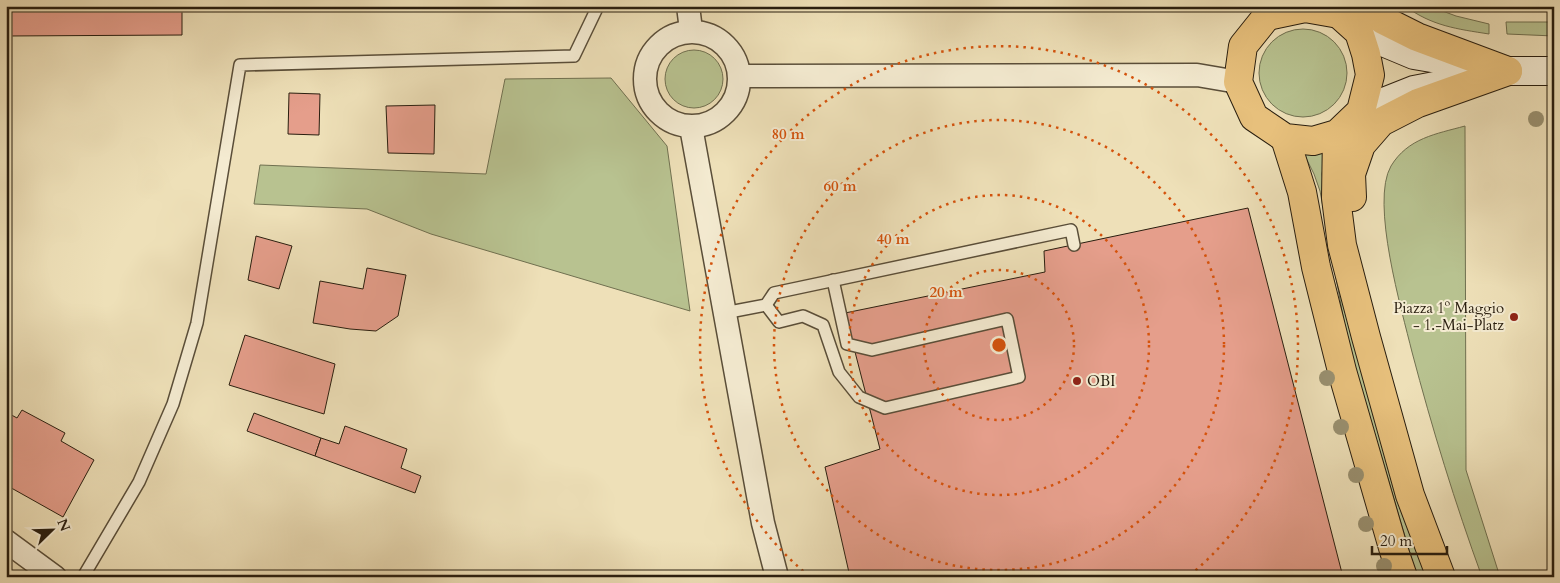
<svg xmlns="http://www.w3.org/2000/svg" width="1560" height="583" font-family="Cardo,serif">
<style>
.green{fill:#b8c290;stroke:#707050}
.building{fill:#e59e8b;stroke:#291e0f}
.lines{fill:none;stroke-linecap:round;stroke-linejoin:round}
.lane-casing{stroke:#5a4e39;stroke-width:14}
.street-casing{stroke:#5a4e39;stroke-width:25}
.secondary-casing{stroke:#291e0f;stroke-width:30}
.primary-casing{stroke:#291e0f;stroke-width:30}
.lane{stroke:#f4ebd1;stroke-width:11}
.street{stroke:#f4ebd1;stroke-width:22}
.secondary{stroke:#f4ebd1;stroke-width:28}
.primary{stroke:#e7c07c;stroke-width:28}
.tree{fill:#999070}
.ring{fill:none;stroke:#d5530c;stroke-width:2.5;stroke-dasharray:2.5 5}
.poi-dot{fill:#8f2418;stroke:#f4ebd1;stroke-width:2}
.labels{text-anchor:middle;stroke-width:4;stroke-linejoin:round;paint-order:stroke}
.poi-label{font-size:15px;fill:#291e0f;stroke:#f4ebd1;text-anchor:end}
.centre{fill:#d5530c;stroke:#f4ebd1;stroke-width:2.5}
.ring-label{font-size:15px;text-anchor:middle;font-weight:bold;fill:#d5530c;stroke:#f4ebd1;stroke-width:4;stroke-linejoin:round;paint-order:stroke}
</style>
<rect width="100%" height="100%" fill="#eee0b8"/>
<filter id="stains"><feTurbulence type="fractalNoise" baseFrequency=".004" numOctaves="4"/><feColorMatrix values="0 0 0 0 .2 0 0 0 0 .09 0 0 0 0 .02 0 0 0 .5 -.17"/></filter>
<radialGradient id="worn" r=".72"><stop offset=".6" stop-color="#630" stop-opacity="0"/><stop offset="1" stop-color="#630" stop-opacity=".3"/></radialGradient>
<!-- green -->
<g class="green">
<path d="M 1405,6 L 1429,6 L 1456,16 L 1489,24 L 1489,34 C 1457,29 1432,26 1405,6 Z"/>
<polygon points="1506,22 1554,22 1554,36 1507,34"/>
<circle cx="1303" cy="73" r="44"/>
<circle cx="694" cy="79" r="29"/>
<polygon points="611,78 667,146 690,311 431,234 367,209 254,204 260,165 486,174 505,79"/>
<path d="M 1465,126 L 1466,470 L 1500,577 L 1482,577 C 1455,503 1432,428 1412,352 C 1402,311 1370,202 1391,166 C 1408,138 1436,134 1465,126 Z"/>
<polygon points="1326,151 1322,174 1325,194 1426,577 1417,577 1348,343 1320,191 1314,174 1303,152"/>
</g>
<!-- building -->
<g class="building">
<polygon points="6,6 182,6 182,35 6,36"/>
<polygon points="289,93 320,94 319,135 288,134"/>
<polygon points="435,105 434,154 388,153 386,106"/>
<polygon points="1248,208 1343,577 850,577 825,467 880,449 845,313 1045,272 1044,251"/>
<polygon points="256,236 292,246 279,289 248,280"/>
<polygon points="367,268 406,275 398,316 376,331 350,329 313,323 320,281 363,289"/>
<polygon points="245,335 335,364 324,414 229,385"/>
<polygon points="22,410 65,433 61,441 94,460 63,517 6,485 6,412 17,418"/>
<polygon points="254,413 321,438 315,456 247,431"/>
<polygon points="345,426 407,449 401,468 421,476 415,493 315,456 321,438 339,444"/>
</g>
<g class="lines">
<!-- lane casing -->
<g class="lane-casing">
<g id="lane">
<polyline points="1553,6 1554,6"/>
<polyline points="766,305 779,322 803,316 823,325 839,372 859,397 885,408 1019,377 1007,319 872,350 847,344 833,280"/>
<polyline points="724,313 766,305 774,293 1071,230 1074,245"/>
<polyline points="83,577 139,482 173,404 197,323 240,65 574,56 598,6"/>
</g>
</g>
<!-- street casing -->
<g class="street-casing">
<g id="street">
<polyline points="688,6 691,30"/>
<circle cx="692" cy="79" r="47"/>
<polyline points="740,76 1197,75 1238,82"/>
<polyline points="691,127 763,523 777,577"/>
<polyline points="6,541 55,577"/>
</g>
</g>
<!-- secondary casing -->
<g class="secondary-casing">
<g id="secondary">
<polyline points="1359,32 1414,55 1508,71 1554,71"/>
<polyline points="1361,111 1414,90 1445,84"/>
</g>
</g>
<!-- primary casing -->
<g class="primary-casing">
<g id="primary">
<polyline points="1268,6 1267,16 1243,46 1238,82 1254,117 1285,138 1313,141 1337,134 1361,111 1370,75 1366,54 1359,32 1339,14 1334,6"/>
<polyline points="1368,6 1383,20 1417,37 1508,71"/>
<polyline points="1267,16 1305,8 1339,14"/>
<polyline points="1337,134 1336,198 1342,245 1366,337 1410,495 1441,577"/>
<polyline points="1285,138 1302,192 1316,267 1342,371 1394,551 1403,577"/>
<polyline points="1352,197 1351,174 1361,145 1381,122 1418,103 1508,71"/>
</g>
</g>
<!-- lane -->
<use href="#lane" class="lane"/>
<!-- street -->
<use href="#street" class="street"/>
<!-- secondary -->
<use href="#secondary" class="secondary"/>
<!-- primary -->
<use href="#primary" class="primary"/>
</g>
<!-- trees -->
<g class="tree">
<circle cx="1536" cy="119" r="8"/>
<circle cx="1327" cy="378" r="8"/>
<circle cx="1341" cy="427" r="8"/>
<circle cx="1356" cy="475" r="8"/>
<circle cx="1366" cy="524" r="8"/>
<circle cx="1384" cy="566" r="8"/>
</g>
<!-- distance rings -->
<g class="ring">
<circle cx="999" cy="345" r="75"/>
<circle cx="999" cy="345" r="150"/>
<circle cx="999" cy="345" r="225"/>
<path d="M809 576A299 299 0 1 1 1189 576"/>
</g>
<!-- markers -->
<g class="poi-dot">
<circle cx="1514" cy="317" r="5"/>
<circle cx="1077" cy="381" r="5"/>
</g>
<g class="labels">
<!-- poi labels -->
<g class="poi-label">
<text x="1504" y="313">Piazza 1º Maggio<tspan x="1504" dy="17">- 1.-Mai-Platz</tspan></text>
<text x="1087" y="386" text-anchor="start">OBI</text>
</g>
</g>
<circle cx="999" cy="345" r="8" class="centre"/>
<g class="ring-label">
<text x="788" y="139">80 m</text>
<text x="840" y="191">60 m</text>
<text x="893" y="244">40 m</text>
<text x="946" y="297">20 m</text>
</g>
<!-- margin -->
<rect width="1560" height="583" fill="none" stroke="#eee0b8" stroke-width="25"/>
<rect x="8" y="8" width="1545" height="568" fill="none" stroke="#291e0f" stroke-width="2.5"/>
<rect x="12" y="12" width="1535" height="558" fill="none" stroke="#291e0f"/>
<!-- north arrow -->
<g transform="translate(52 530) rotate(67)" stroke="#f4ebd1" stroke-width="4" paint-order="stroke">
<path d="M0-4L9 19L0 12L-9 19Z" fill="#291e0f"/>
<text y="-8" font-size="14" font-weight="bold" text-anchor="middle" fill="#291e0f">N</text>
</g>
<!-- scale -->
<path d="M1372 546v8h75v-8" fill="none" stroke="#291e0f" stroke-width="2.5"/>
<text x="1380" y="546" font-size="15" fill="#291e0f" stroke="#f4ebd1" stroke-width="4" paint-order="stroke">20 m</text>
<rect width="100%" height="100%" filter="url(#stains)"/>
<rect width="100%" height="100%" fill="url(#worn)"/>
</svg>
